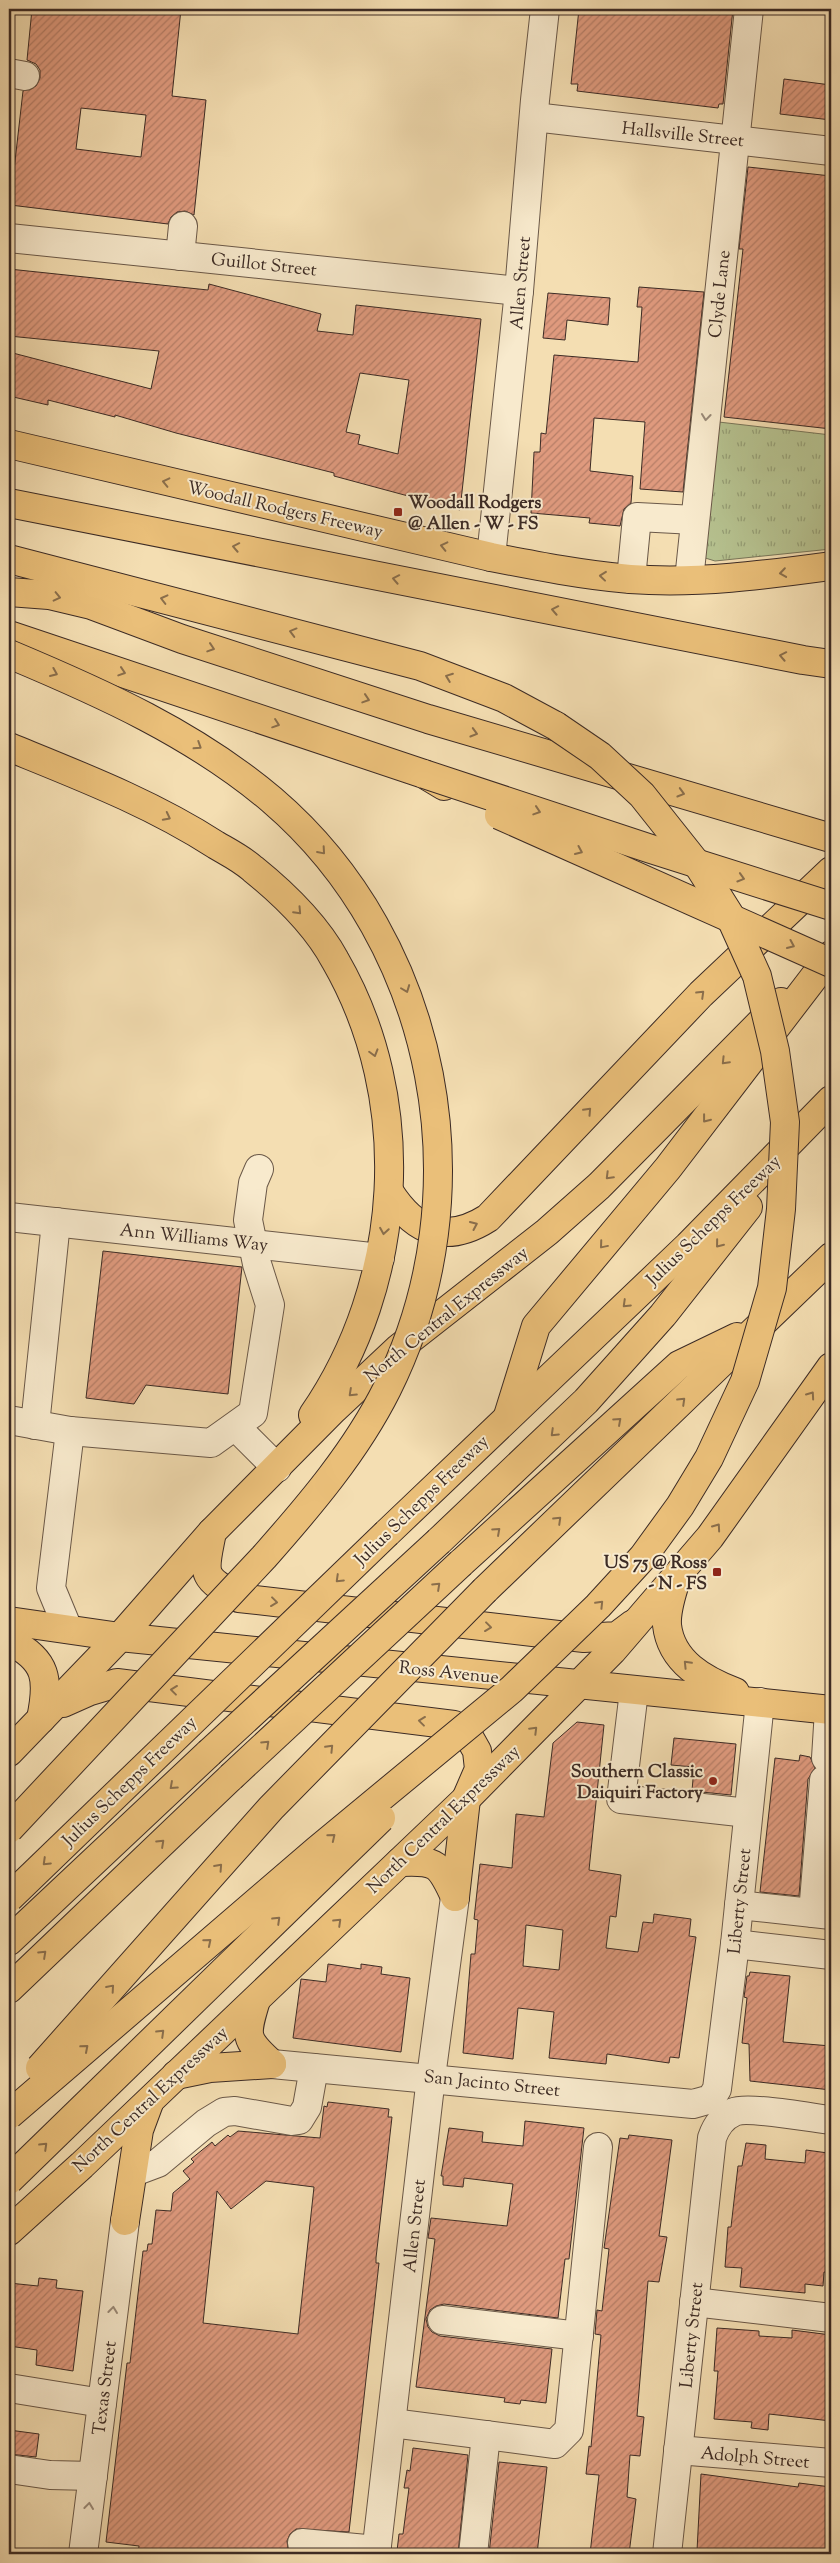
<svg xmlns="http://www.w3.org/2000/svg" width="840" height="2563" font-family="'Sorts Mill Goudy',serif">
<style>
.grass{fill:url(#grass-tufts);stroke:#79765a}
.building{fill:url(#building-hatch);stroke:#3c2b25;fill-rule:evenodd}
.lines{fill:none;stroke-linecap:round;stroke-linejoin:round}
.minor-casing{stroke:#6a5848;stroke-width:30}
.major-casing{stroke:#3c2b25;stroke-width:30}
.highway-casing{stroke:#3c2b25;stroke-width:30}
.minor{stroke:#f8eacd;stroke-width:28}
.major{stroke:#eabf79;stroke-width:28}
.highway{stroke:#eabf79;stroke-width:28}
.highway-bridge-casing{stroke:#3c2b25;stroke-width:30;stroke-linecap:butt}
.highway-bridge{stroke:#eabf79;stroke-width:28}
.oneway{stroke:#9a8a79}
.oneway2{stroke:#8a6e4b}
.poi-dot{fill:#8f2418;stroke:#f8eacd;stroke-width:2}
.labels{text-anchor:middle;stroke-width:4;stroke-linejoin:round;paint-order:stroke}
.street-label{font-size:18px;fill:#3c2b25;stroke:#f8eacd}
.poi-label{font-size:18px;font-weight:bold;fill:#3c2b25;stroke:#f8eacd;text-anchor:end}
</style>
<defs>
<pattern id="grass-tufts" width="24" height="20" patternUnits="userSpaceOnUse" patternTransform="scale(1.25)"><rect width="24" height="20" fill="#b6c290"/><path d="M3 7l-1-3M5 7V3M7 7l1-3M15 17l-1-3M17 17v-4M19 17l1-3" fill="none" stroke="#959e75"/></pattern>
<pattern id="building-hatch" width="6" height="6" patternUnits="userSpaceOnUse" patternTransform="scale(1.25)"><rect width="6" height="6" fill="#df9a7e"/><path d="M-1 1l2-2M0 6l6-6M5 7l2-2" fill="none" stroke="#b67e67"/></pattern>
</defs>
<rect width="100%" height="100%" fill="#f4deb2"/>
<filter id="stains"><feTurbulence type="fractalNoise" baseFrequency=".004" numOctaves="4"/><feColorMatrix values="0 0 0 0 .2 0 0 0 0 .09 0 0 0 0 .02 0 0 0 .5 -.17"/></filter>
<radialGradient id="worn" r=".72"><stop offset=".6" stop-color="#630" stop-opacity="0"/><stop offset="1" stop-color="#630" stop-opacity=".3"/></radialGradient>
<!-- grass -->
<polygon class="grass" points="710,421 831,435 831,549 715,561 702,557"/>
<!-- building -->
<g class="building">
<path d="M 32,9 L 181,9 L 172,96 L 206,100 L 194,215 L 185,211 L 177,212 L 171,217 L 168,224 L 10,205 L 23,91 L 36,86 L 40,78 L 40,70 L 36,64 L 27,60 ZM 81,108 L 146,115 L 141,157 L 76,149 Z"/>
<polygon points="579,9 733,9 723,104 719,104 718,108 577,91 578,84 571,84"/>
<polygon points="784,79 831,85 831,120 780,114"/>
<polygon points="748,167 831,176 831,429 724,417 743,249 739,249"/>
<path d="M 9,269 L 208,290 L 209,284 L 321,314 L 317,331 L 353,335 L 356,305 L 481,319 L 460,510 L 334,476 L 334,473 L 176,433 L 115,415 L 115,417 L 48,400 L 48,405 L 9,396 L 9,352 L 151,389 L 159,351 L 9,336 ZM 360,373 L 409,380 L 398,454 L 358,444 L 360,435 L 346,432 Z"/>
<polygon points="639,287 704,292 683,492 640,489 645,422 594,418 590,471 633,476 631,503 624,509 620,526 589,523 590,518 531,513 534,452 540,452 541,433 546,434 554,355 638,362 642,307 637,307"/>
<polygon points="548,293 610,298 608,325 567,320 565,340 543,338"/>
<polygon points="103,1251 242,1267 228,1394 146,1385 134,1404 86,1398"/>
<path d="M 577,1722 L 604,1725 L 589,1870 L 621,1875 L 616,1917 L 610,1916 L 606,1948 L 638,1952 L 643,1922 L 653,1923 L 654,1914 L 691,1919 L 689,1936 L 696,1937 L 679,2058 L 670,2057 L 669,2063 L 607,2054 L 606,2064 L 549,2058 L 554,2012 L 518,2008 L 513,2059 L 463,2053 L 471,1954 L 475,1954 L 478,1920 L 474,1919 L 480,1864 L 512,1868 L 516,1814 L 544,1817 L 553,1743 ZM 526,1925 L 563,1930 L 559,1970 L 523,1966 Z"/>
<polygon points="674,1738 736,1744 731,1795 692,1791 694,1767 671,1765"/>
<polygon points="800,1755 810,1757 815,1768 808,1779 799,1896 760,1892 775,1758 799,1761"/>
<polygon points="328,1964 361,1969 361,1964 382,1967 381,1974 410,1978 401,2052 293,2038 301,1979 326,1982"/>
<polygon points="750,1972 790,1976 783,2042 831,2046 831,2090 750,2081 749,2044 742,2043 747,1998 744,1997 747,1976 749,1976"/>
<path d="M 328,2102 L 389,2109 L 388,2117 L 392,2117 L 376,2258 L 376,2263 L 379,2263 L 349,2532 L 296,2529 L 290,2534 L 287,2541 L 288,2549 L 292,2554 L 138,2554 L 139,2546 L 106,2542 L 127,2363 L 130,2363 L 143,2251 L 147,2251 L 148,2244 L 152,2244 L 156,2210 L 171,2211 L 173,2193 L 190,2179 L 183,2171 L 194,2162 L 191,2159 L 212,2142 L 215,2146 L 228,2135 L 230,2137 L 238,2131 L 320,2138 L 324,2106 L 327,2107 ZM 266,2181 L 314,2187 L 298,2334 L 203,2323 L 217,2191 L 231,2209 Z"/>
<polygon points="525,2121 584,2128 569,2259 565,2259 558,2318 444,2304 436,2306 430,2310 426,2319 428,2327 432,2332 440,2336 552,2349 546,2403 521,2400 520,2404 504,2402 505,2398 416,2387 435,2239 428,2238 431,2218 507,2226 513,2184 464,2178 463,2187 443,2185 443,2176 441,2176 449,2128 483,2132 482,2142 523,2146"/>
<polygon points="629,2135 672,2140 659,2236 667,2237 659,2282 648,2281 637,2416 644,2417 640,2456 630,2455 627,2497 636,2499 629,2554 590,2554 599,2475 586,2474 589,2446 591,2447 601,2335 595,2334 597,2310 602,2311 609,2249 604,2248 620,2138 628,2139"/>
<polygon points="746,2143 766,2145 765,2159 805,2163 806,2150 828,2153 827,2158 831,2159 831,2273 824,2272 823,2286 805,2284 805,2293 740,2287 742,2268 725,2267 728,2227 731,2227 738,2166 742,2166"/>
<polygon points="39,2278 57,2280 56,2288 83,2291 73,2371 36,2365 37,2350 9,2346 9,2283 38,2286"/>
<polygon points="717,2328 759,2331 759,2336 792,2338 792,2330 831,2335 831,2421 769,2414 768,2430 751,2428 752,2422 714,2419 718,2371 714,2371"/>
<polygon points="9,2430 39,2434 36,2457 9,2454"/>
<polygon points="413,2448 468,2455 458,2554 400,2554 400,2551 397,2551 399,2534 403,2534 409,2488 404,2488 407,2470 410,2471"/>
<polygon points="499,2462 547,2467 537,2554 489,2554"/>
<polygon points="701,2474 798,2487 799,2483 831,2487 831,2554 707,2554 707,2552 697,2551"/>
</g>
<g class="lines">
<!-- minor casing -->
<g class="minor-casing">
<g id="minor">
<polyline points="9,73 25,76"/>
<polyline points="534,117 831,151"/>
<polyline points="9,238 519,291"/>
<polyline points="180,256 183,226"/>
<polyline points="491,557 519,291 535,100 545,9"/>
<polyline points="631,579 637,517 695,520"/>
<polyline points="689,580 749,9"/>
<polyline points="9,1217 380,1258"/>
<polyline points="9,1420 70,1431 211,1443 253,1413 270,1305 257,1264 248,1220 253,1183 259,1169"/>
<polyline points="35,1425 56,1222"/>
<polyline points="236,1427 277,1468"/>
<polyline points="68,1629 51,1588 70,1431"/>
<polyline points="634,1691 621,1799 748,1813"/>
<polyline points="826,1758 829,1710"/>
<polyline points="739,1905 831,1915"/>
<polyline points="813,1913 824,1780"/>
<polyline points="735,1944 831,1955"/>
<polyline points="272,2064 693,2104 711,2099 717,2089 735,1944 760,1702"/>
<polyline points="134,2172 158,2163 206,2123 224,2112 235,2111 292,2121 299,2120 307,2107 314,2068"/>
<polyline points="694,2302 831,2318"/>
<polyline points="442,2320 579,2336"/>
<polyline points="9,2388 102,2403"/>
<polyline points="392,2423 555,2444 569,2430 598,2147"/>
<polyline points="678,2450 831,2463"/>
<polyline points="9,2469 50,2475 93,2476"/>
<polyline points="302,2543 377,2550"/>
<polyline points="83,2554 125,2221"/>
<polyline points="376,2554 431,2077 455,1897"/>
<polyline points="473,2554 486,2435"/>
<path d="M 667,2554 L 712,2138 C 716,2126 722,2117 734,2112 C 747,2106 813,2118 831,2120"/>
</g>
</g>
<!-- major casing -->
<g class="major-casing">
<g id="major">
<path d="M 9,444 L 491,557 C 537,566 583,575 630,579 C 697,584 765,575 831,566"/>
<path d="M 9,747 C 80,776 151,803 216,845 C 228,852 242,859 253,869 C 284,894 316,925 335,960 C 416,1100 404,1283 313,1415"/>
<path d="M 390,1193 C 416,1233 447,1244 488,1218 L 701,994 L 831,871"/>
<path d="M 212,1532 C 204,1574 199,1576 239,1598 L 584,1638 L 617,1636 L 633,1624"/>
<path d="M 675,1583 C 671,1596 666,1611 667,1625 C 671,1662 704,1680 735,1692"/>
<polyline points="9,1621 120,1637 831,1710"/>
<path d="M 9,1641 C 48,1660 49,1680 41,1719"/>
<polyline points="63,1703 90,1691 117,1683 454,1725 468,1735 477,1751 479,1769 466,1799 455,1897"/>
<polyline points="9,1752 120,1637 212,1532 334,1409 399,1348 547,1232 599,1186 781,1002"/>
<path d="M 400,1862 C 437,1860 440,1864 455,1897"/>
<path d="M 256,2000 C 245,2036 244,2039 272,2064"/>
<polyline points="176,2075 210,2068 272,2064"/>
<polyline points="125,2221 139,2130 149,2103"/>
<polyline points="9,2231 82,2165 466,1799 612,1651 710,1537 831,1367"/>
</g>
</g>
<!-- highway casing -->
<g class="highway-casing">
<g id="highway">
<polyline points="9,503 803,660 831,664"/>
<polyline points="9,559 420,666 504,698 556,726"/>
<polyline points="9,592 49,595 91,605 182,639 428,719 831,838"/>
<polyline points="9,635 424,774 444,786"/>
<polyline points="508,1416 536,1326 668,1168 831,955"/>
<polyline points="387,1533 688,1246 831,1100"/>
<polyline points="439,1541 586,1401 663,1315 748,1207"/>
<polyline points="461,1563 679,1365 737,1337"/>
<polyline points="485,1590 831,1257"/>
<polyline points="9,1941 209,1753"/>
<polyline points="9,1989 231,1777"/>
</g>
</g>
<!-- minor -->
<use href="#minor" class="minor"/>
<!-- major -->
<use href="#major" class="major"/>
<!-- highway -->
<use href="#highway" class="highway"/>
<!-- highway-bridge casing -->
<g class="highway-bridge-casing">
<g id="highway-bridge">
<path d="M 9,654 C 102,693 194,734 272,800 C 439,943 485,1193 387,1389 C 356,1451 310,1505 264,1557 L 9,1829"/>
<polyline points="424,774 651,849 831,906"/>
<polyline points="499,815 831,963"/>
<polyline points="209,1753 439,1541"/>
<polyline points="231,1777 461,1563"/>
<polyline points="9,1898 387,1533"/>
<polyline points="40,2068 271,1808 485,1590"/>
<polyline points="9,2115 317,1850 512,1689 598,1606 643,1557 680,1506 709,1458 745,1381 772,1288 781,1209 785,1122 775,1051 757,976 729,914 700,868 642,795 600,756 556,726"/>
<polyline points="9,2180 381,1818"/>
</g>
</g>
<!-- highway-bridge -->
<use href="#highway-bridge" class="highway-bridge"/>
</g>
<!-- one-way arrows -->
<defs><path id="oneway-chevron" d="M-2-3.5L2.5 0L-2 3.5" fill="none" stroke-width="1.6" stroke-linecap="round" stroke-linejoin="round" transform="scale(1.25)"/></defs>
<g class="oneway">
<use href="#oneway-chevron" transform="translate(706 417) rotate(96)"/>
<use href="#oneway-chevron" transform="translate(113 2310) rotate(-83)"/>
<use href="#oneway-chevron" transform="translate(89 2506) rotate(-83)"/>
</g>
<g class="oneway2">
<use href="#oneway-chevron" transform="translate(166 482) rotate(-167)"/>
<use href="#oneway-chevron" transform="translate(444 546) rotate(-167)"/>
<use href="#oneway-chevron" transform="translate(236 547) rotate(-169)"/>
<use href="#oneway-chevron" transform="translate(783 573) rotate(172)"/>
<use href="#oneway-chevron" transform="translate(603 576) rotate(-174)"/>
<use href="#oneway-chevron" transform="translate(396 579) rotate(-169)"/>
<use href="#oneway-chevron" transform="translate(57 597) rotate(13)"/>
<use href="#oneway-chevron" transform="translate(164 599) rotate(-166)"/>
<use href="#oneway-chevron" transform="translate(555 610) rotate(-169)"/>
<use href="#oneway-chevron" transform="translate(293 632) rotate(-165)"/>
<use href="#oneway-chevron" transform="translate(211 648) rotate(18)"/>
<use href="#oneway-chevron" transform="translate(783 656) rotate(-169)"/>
<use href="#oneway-chevron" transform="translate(122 672) rotate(18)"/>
<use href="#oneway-chevron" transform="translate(54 673) rotate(23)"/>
<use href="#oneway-chevron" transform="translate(449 677) rotate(-159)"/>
<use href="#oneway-chevron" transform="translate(366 699) rotate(18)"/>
<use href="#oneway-chevron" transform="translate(276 724) rotate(19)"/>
<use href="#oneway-chevron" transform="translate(474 733) rotate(16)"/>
<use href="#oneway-chevron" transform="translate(198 746) rotate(33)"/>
<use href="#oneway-chevron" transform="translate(681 793) rotate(16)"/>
<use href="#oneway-chevron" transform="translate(537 811) rotate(18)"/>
<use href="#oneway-chevron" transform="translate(167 817) rotate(27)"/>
<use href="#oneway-chevron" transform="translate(322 851) rotate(49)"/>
<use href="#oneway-chevron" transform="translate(579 851) rotate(24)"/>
<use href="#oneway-chevron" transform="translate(741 878) rotate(17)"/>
<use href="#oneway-chevron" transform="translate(298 911) rotate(47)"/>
<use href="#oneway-chevron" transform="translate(791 945) rotate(24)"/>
<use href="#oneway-chevron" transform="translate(406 989) rotate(69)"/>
<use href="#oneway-chevron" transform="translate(701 994) rotate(-44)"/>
<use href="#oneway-chevron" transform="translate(374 1053) rotate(74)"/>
<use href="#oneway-chevron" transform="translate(725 1061) rotate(134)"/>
<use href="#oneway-chevron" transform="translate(588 1111) rotate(-47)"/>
<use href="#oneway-chevron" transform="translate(706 1119) rotate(128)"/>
<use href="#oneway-chevron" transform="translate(609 1176) rotate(135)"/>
<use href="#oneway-chevron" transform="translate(474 1225) rotate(-24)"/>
<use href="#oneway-chevron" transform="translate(384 1231) rotate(99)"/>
<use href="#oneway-chevron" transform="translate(719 1244) rotate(129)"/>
<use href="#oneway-chevron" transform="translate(603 1245) rotate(130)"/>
<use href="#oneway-chevron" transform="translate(626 1304) rotate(136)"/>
<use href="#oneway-chevron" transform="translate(352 1393) rotate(137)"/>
<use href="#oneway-chevron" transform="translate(811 1395) rotate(-55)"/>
<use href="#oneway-chevron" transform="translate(682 1401) rotate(-44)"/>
<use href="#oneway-chevron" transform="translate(618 1421) rotate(-42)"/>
<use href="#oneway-chevron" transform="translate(554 1433) rotate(136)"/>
<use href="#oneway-chevron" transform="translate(558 1520) rotate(-44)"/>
<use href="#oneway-chevron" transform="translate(717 1527) rotate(-55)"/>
<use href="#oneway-chevron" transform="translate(497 1531) rotate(-42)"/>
<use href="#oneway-chevron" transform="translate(339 1579) rotate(136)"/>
<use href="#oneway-chevron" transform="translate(437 1586) rotate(-43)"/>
<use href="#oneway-chevron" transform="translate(274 1602) rotate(7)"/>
<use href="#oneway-chevron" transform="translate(600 1604) rotate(-46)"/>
<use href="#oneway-chevron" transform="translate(488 1627) rotate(7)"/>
<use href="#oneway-chevron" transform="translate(687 1664) rotate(-134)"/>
<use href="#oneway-chevron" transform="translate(174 1690) rotate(-173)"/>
<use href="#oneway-chevron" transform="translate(422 1721) rotate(-173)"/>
<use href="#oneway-chevron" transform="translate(534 1730) rotate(-45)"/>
<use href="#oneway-chevron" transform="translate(266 1744) rotate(-43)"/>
<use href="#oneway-chevron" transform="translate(330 1748) rotate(-46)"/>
<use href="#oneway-chevron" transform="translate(173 1786) rotate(138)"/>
<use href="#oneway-chevron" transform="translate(332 1837) rotate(-39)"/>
<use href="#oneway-chevron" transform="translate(161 1843) rotate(-43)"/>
<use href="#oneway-chevron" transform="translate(46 1862) rotate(136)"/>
<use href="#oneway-chevron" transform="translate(219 1867) rotate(-48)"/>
<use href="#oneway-chevron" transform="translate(277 1920) rotate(-44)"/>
<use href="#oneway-chevron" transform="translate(338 1922) rotate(-44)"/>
<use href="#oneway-chevron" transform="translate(208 1942) rotate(-40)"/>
<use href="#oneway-chevron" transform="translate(43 1954) rotate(-43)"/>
<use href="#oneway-chevron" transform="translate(111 1988) rotate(-49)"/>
<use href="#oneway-chevron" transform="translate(161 2033) rotate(-44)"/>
<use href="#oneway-chevron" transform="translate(85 2048) rotate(-41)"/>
<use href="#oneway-chevron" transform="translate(44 2146) rotate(-44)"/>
</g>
<!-- markers -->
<g class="poi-dot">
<rect x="393" y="507" width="10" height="10" rx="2.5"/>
<rect x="712" y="1567" width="10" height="10" rx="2.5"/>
<circle cx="713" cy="1781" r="5"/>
</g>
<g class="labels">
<!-- street labels -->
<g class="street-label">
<text transform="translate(683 134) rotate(6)" y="6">Hallsville Street</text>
<text transform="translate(264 264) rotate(6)" y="6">Guillot Street</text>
<text transform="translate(520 283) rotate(-85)" y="6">Allen Street</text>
<text transform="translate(719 294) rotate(-84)" y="6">Clyde Lane</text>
<text transform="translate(285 509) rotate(13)" y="6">Woodall Rodgers Freeway</text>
<text transform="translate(713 1220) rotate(-44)" y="6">Julius Schepps Freeway</text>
<text transform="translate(194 1237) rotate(6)" y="6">Ann Williams Way</text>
<text transform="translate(446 1314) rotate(-39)" y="6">North Central Expressway</text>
<text transform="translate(421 1500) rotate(-44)" y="6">Julius Schepps Freeway</text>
<text transform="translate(449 1672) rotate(6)" y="6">Ross Avenue</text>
<text transform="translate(129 1781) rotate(-44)" y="6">Julius Schepps Freeway</text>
<text transform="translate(443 1819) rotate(-44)" y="6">North Central Expressway</text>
<text transform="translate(739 1901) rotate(-84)" y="6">Liberty Street</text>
<text transform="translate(492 2083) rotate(6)" y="6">San Jacinto Street</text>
<text transform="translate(150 2099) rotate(-43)" y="6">North Central Expressway</text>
<text transform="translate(414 2226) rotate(-84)" y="6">Allen Street</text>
<text transform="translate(691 2335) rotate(-84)" y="6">Liberty Street</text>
<text transform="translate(104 2388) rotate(-83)" y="6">Texas Street</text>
<text transform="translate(755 2457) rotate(5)" y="6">Adolph Street</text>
</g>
<!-- poi labels -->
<g class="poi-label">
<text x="408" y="508" text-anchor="start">Woodall Rodgers<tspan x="408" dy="21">@ Allen - W - FS</tspan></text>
<text x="707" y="1568">US 75 @ Ross<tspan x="707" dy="21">- N - FS</tspan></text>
<text x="703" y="1777">Southern Classic<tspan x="703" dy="21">Daiquiri Factory</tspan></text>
</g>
</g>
<!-- margin -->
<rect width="840" height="2563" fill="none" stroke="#f4deb2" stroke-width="30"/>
<rect x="10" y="10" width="820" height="2543" fill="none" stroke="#3c2b25" stroke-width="2.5"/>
<rect x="15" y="15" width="810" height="2533" fill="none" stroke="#3c2b25"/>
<rect width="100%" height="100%" filter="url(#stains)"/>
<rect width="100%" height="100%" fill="url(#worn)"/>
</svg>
